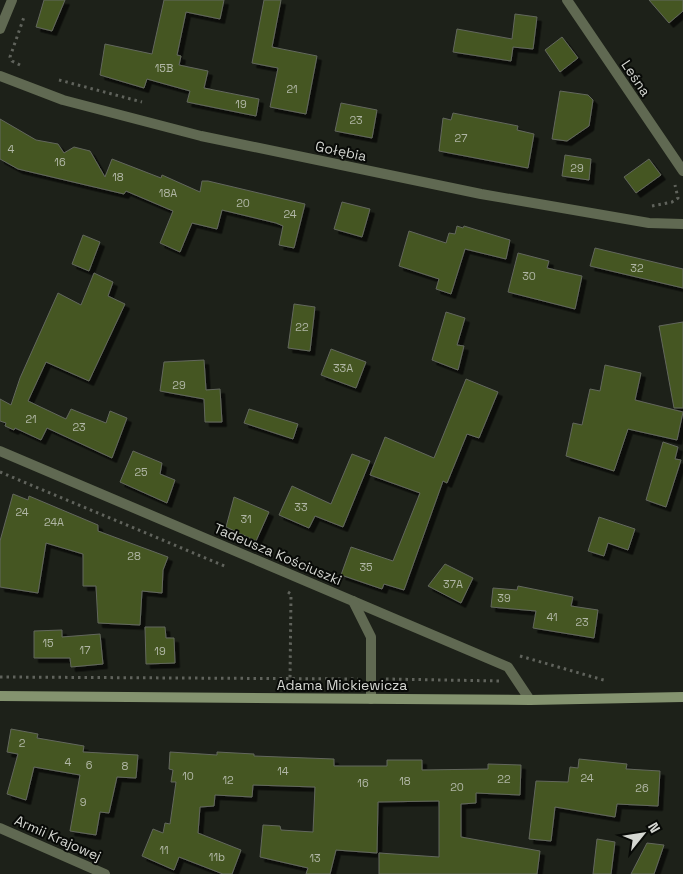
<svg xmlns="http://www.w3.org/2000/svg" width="683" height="874" font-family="'Space Grotesk',sans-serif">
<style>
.building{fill:#445722;stroke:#63675d;filter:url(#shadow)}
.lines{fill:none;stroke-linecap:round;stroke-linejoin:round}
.path{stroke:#60635c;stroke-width:3;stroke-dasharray:2.5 4;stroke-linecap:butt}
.street{stroke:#606952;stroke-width:10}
.secondary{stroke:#84936f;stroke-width:10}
.labels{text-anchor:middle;stroke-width:4;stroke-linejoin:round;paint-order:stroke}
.number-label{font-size:11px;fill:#b1b7a6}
.street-label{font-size:14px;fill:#d5d7d2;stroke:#080a07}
</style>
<defs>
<filter id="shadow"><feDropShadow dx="4.5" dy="4.5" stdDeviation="0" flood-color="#0009"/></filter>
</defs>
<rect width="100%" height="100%" fill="#1d2119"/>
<!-- building -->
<g class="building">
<polygon points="44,0 65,0 52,31 36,27"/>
<polygon points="164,0 224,0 220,19 186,12 177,55 181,56 179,65 208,71 204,88 259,99 256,116 187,102 190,91 147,79 144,88 100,75 105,44 152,54"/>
<polygon points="264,0 281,0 272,47 317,56 306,114 270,107 278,68 252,63"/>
<polygon points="649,0 683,0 683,11 669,23"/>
<polygon points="515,14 537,17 533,49 513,47 511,61 453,52 457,29 512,39"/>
<polygon points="562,37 578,58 560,72 545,50"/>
<polygon points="560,91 588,95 593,100 589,126 567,141 552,139"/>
<polygon points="341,103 377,110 372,138 335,131"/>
<polygon points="453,113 518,126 517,130 534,134 528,168 439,151 443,118 451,120"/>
<polygon points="0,119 36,140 58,144 64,153 74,147 90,151 105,177 112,159 161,178 162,175 200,192 202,181 208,181 305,204 294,248 279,245 283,226 276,223 222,210 217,229 192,223 180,252 160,243 173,211 126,191 124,194 18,169 0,159"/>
<polygon points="565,155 591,159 589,180 562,176"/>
<polygon points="649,159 661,175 636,193 624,177"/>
<polygon points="342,202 370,209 362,237 334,229"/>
<polygon points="457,226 463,228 464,226 510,240 506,259 465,249 451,294 436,289 439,279 399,266 409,231 446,243 449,233 455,234"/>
<polygon points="83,235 100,242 89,271 72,264"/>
<polygon points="595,248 683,269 683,288 590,266"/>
<polygon points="518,253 549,261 547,268 582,276 575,309 508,292"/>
<polygon points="94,273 113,282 108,296 125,304 89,381 46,362 28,401 66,419 71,409 106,423 110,411 127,418 112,458 47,428 41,440 15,428 14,430 5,426 6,423 0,421 0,399 11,405 20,378 58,293 81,305"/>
<polygon points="294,304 315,307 310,351 288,348"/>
<polygon points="446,312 465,318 457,345 464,346 458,370 432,360"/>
<polygon points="683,322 683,408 674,408 659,326"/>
<polygon points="331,349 366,362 356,388 321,375"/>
<polygon points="204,360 206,390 220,389 222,422 205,422 204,399 160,391 164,362"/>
<polygon points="605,365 641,373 635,400 683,412 677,440 628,429 614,471 566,456 573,423 582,425 590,389 600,391"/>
<polygon points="466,379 498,392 479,438 467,434 447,483 443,481 404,590 384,584 382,589 341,575 351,547 393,561 420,493 370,475 385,437 434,458"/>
<polygon points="249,409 298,424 293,439 244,423"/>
<polygon points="663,442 678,447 675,459 681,460 666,507 646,500"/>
<polygon points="133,451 162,463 160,474 175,480 167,503 120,482"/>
<polygon points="352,454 370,461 343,527 315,516 309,528 279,515 292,486 331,504"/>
<polygon points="13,494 28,500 29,496 98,525 98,531 168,557 163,570 162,593 142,591 140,625 98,623 96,586 83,586 83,554 46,543 38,593 0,587 0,541"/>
<polygon points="234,497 269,512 256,541 226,527"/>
<polygon points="599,517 635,529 628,550 608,543 604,556 588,551"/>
<polygon points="445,564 473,578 461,603 428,586"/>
<polygon points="518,586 573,597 571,606 598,610 594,638 533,628 536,611 491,607 493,588 517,590"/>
<polygon points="145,627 165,627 166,638 174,638 175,663 146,664"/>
<polygon points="62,630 62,637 100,634 103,664 71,667 70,658 34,658 34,631"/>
<polygon points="11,729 38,734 37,738 84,746 83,752 138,755 136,778 117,777 109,813 100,812 96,835 70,831 80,775 34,767 26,800 7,794 18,754 7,752"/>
<polygon points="170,752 217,755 217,752 254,754 254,756 334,759 334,766 387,766 387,760 422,760 422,770 488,769 488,764 521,765 520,795 476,793 476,803 461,804 461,837 540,851 537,874 379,874 379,853 439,857 439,801 378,802 377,853 336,850 330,874 306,874 308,868 260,857 263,825 280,826 281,830 313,832 315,787 253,785 252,797 215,795 214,806 200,807 198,833 241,850 232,874 223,874 179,857 174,870 142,856 153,829 163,833 165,823 170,824 176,782 171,782 173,770 169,769"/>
<polygon points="579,759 627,764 626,769 660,771 658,806 617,804 615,817 555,807 551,841 529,839 536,781 568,782 570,767 578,768"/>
<polygon points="597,839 615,842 611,874 593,874"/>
<polygon points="647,843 664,845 654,874 631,874"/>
</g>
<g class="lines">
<!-- path -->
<g class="path">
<polyline points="20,65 12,61 10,57 24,17"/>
<polyline points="59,80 142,102"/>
<polyline points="652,206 672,202 678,198 675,185"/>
<polyline points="0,472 227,567"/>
<polyline points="288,592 291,594 290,680"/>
<polyline points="520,656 607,681"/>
<polyline points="0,677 358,679"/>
<polyline points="386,679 500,681"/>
</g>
<!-- street -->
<g class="street">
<polyline points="567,0 683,171"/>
<polyline points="0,29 12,0"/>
<polyline points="0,76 63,100 201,136 481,194 649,223 683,224"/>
<polyline points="0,451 508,667 530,700"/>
<polyline points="353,601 371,637 371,699"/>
<polyline points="0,828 105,874"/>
</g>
<!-- secondary -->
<polyline class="secondary" points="0,696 530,700 683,697"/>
</g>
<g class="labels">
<!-- number labels -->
<g class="number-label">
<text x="164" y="72">15B</text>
<text x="292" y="93">21</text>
<text x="241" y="108">19</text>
<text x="356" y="124">23</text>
<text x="461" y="142">27</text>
<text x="11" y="153">4</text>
<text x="60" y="166">16</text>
<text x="577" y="172">29</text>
<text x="118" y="181">18</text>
<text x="168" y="197">18A</text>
<text x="243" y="207">20</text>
<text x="290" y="218">24</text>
<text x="637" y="272">32</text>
<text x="529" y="280">30</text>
<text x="302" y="331">22</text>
<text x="343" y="372">33A</text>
<text x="179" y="389">29</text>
<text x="31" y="423">21</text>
<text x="79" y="431">23</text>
<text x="141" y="476">25</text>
<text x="301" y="511">33</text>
<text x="22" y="516">24</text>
<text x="246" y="523">31</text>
<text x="54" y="526">24A</text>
<text x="134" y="560">28</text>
<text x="366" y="571">35</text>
<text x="453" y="588">37A</text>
<text x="504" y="602">39</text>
<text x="552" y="621">41</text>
<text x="582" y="626">23</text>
<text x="48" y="647">15</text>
<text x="85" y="654">17</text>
<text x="160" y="655">19</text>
<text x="22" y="747">2</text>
<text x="68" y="766">4</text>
<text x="89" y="769">6</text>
<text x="125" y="770">8</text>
<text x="283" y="775">14</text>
<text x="188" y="780">10</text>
<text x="587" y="782">24</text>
<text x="504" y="783">22</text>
<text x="228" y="784">12</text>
<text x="405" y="785">18</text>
<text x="363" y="787">16</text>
<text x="457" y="791">20</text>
<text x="642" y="792">26</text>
<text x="83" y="806">9</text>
<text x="164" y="854">11</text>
<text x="217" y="861">11b</text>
<text x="315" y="862">13</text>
</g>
<!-- street labels -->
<g class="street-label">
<text transform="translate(636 78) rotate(56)" y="5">Leśna</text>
<text transform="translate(341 151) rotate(12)" y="5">Gołębia</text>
<text transform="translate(278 554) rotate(23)" y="5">Tadeusza Kościuszki</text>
<text x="342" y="690">Adama Mickiewicza</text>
<text transform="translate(58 838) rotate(24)" y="5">Armii Krajowej</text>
</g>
</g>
<!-- north arrow -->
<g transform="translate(643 834) rotate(60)" stroke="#080a07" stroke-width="4" paint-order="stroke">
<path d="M0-4L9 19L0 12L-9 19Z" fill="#d5d7d2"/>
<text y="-8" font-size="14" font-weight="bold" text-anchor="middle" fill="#d5d7d2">N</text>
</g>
</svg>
